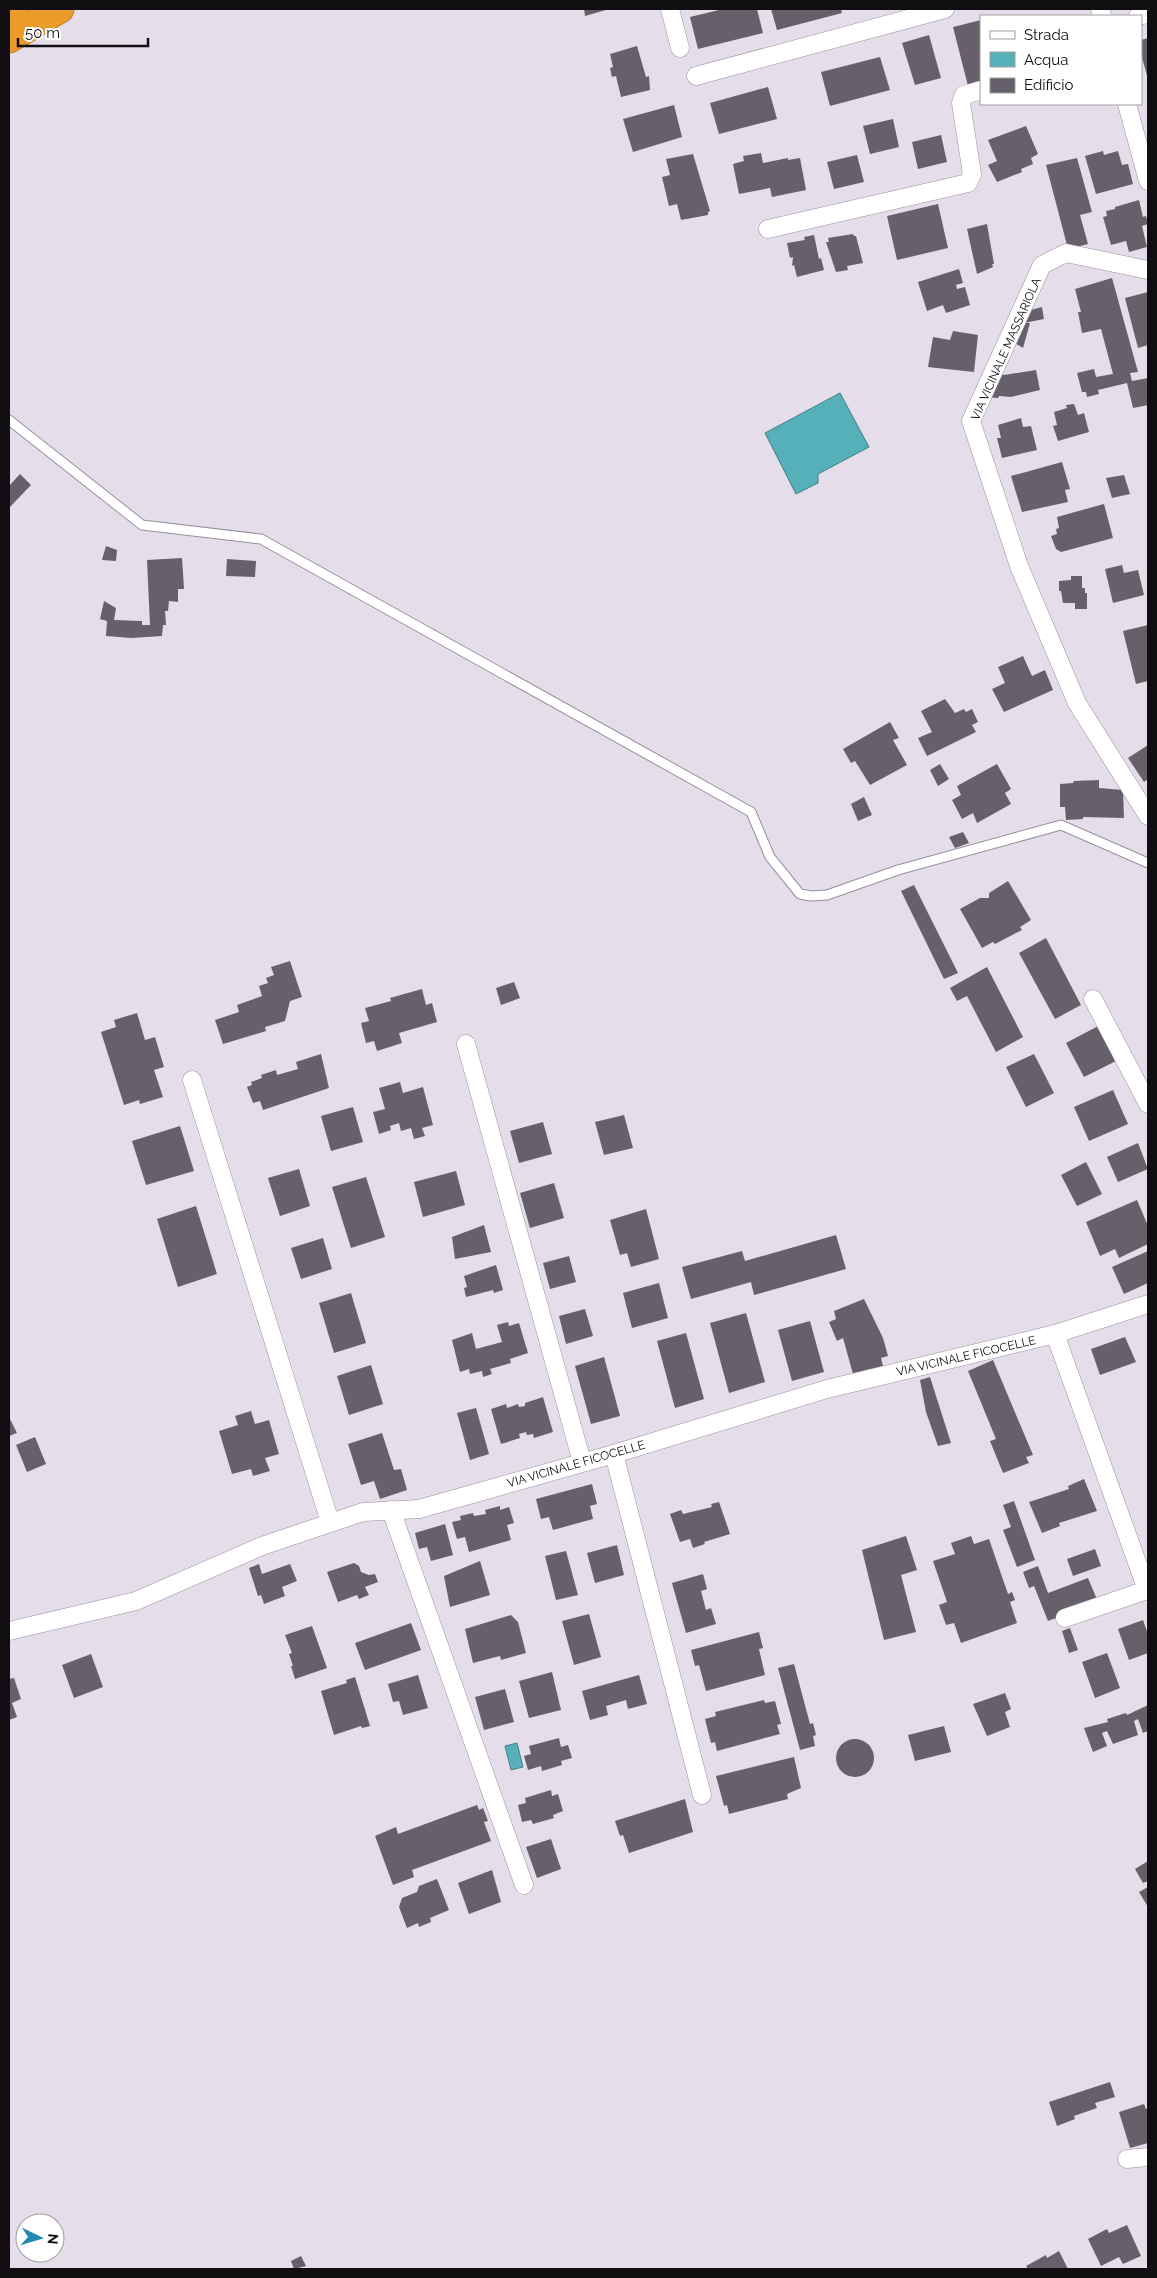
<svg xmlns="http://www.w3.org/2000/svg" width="1157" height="2278" font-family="Raleway,sans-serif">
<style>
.water{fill:#56b0ba;stroke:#417f88}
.building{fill:#66606b}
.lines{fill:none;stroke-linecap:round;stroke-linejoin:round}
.lane-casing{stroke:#97909c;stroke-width:11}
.street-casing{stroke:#97909c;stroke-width:19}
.highway-casing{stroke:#9e6a22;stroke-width:29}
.lane{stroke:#fff;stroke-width:9}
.street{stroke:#fff;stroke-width:18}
.highway{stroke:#ea9b2a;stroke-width:28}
.labels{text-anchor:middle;stroke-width:4.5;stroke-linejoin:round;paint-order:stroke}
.street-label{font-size:12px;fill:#110e12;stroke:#fff}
</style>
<rect width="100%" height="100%" fill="#e5deea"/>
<!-- water -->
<g class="water">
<polygon points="840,393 869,447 818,474 818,483 796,494 765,433"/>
<polygon points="517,1743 523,1767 511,1770 505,1746"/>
</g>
<!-- building -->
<g class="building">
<polygon points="584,9 609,9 585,16"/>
<polygon points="723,9 757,9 763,33 698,49 690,17"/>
<polygon points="771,9 841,9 842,13 777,30"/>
<polygon points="981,20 981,83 968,86 953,27"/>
<polygon points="929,35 941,78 915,85 902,43"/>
<polygon points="1148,38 1148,79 1141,54 1141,40"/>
<polygon points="637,46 646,77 649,76 650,90 621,97 616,76 612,77 610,68 613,67 610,54"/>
<polygon points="880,57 890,90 830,106 821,72"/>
<polygon points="768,87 777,119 719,134 710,103"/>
<polygon points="674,105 682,137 633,152 623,119"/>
<polygon points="893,119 899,147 870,154 863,126"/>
<polygon points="1026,126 1038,154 1031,158 1033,164 1021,169 1022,172 997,182 988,165 997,161 988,140"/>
<polygon points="941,135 947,162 918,169 912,142"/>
<polygon points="1103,151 1104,155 1118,151 1122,165 1128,164 1133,184 1096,194 1085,156"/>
<polygon points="761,153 763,163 788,158 788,160 800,158 806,190 772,197 770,188 739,194 733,164 744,161 743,156"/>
<polygon points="693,154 710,211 708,212 708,215 681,220 677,204 669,206 662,177 670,175 666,159"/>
<polygon points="857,155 864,182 834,189 827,162"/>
<polygon points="1077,158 1092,212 1080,215 1088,244 1068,249 1046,165"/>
<polygon points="1139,200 1143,217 1146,216 1148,224 1142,226 1147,247 1129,252 1126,241 1111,245 1103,217 1107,216 1106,211 1115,209 1115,207"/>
<polygon points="938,204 948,248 897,260 887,216"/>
<polygon points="987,224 994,264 992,264 993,267 977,274 967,229"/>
<polygon points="853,234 854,236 856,236 863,263 847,266 848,270 836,272 826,242 829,242 828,238"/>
<polygon points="814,235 819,259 821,258 824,270 797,277 794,265 792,266 793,257 790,258 787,243 805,240 804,237"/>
<polygon points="959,269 963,283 956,285 957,289 965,287 970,305 946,313 943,305 927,311 918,282"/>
<polygon points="1112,278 1138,372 1130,373 1132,381 1148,378 1148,405 1133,408 1127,383 1098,390 1099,394 1087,397 1086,392 1082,392 1077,373 1094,369 1096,377 1113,374 1101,329 1082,333 1078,312 1081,312 1075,289"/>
<polygon points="1148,292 1148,345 1138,348 1125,298"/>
<polygon points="1042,307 1044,319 1024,323 1030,323 1023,348 1015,343 1024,323 1031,310"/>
<polygon points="953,331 978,335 974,372 928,367 933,337 950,340"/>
<polygon points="1036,370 1040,390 1011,397 999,396 998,398 986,397 999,373 1004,375"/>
<polygon points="1074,404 1078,415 1084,413 1089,432 1058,441 1053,426 1057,425 1054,412 1067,408 1066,405"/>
<polygon points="1021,418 1023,427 1031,426 1037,450 1002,458 997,438 1001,438 998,425"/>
<polygon points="1062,462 1070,489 1065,490 1068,502 1022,512 1011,476"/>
<polygon points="20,474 31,485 9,508 9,486"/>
<polygon points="1124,475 1130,494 1112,498 1106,478"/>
<polygon points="1104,504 1113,538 1061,552 1056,549 1051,536 1057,534 1056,529 1059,528 1057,517"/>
<polygon points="106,546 117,550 116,561 102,560"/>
<polygon points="182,558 184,589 178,589 178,602 169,601 168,611 165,611 166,625 163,625 162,636 131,638 106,636 107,621 100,619 104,601 116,608 114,620 142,621 142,625 150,625 147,560"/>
<polygon points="227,559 256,561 255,577 226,576"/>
<polygon points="1122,565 1124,573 1138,570 1144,595 1113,603 1105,569"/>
<polygon points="1071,576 1082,576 1082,588 1085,588 1085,593 1087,593 1087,609 1075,609 1075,603 1063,603 1061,591 1059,591 1059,581 1071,580"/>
<polygon points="1148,625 1148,681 1136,684 1123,631"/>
<polygon points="1023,656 1032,676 1045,670 1053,690 1004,712 992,689 1005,683 998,667"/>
<polygon points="945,699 955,713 964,709 966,712 972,709 978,722 972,725 976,732 927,756 918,738 932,732 921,711"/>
<polygon points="890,722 899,738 893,740 907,765 870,785 855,761 851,763 843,749"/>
<polygon points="1148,745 1148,779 1144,782 1128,758"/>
<polygon points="940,764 949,779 938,786 930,770"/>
<polygon points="997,764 1011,789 1005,793 1011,804 977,823 973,813 962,819 952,800 961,795 957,786"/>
<polygon points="1099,780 1099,788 1123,790 1124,818 1083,817 1083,819 1066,820 1065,807 1060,807 1060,784 1073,783 1074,781"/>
<polygon points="864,797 872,815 858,821 851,804"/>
<polygon points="963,832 969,843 955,848 949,837"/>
<polygon points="1008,881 1031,920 1020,927 1022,930 995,944 993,942 982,948 960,909 980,898 989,898 989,893"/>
<polygon points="914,885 958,973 944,979 901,891"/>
<polygon points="1046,938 1081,1005 1055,1019 1019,953"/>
<polygon points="290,961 302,997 290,1001 285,1021 265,1027 266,1031 223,1044 215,1020 239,1012 237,1005 262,996 259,986 268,983 266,978 274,975 271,967"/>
<polygon points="987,967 1023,1037 996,1052 967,996 957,1001 950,988"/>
<polygon points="514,982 520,998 501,1005 496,988"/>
<polygon points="422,989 426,1005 432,1003 437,1022 399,1033 402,1043 377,1051 374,1041 366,1043 361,1023 369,1021 365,1008 391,1001 390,998"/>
<polygon points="137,1013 145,1040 155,1037 164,1067 154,1070 163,1097 140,1104 139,1100 124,1105 101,1032 116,1027 114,1020"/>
<polygon points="1102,1024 1120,1059 1084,1077 1066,1043"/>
<polygon points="321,1054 329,1088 263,1110 260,1101 253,1103 247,1087 252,1085 251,1082 262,1078 261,1075 276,1070 277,1075 298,1069 296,1062"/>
<polygon points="1034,1054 1054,1093 1026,1107 1006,1067"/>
<polygon points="400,1082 403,1093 423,1087 433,1125 422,1128 425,1136 414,1139 411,1128 401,1131 399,1123 390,1126 391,1130 379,1134 373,1112 385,1109 379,1088"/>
<polygon points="1113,1090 1128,1124 1089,1141 1074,1107"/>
<polygon points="353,1107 363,1142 331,1151 321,1116"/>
<polygon points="624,1115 633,1148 604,1155 595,1122"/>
<polygon points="543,1122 552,1154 519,1163 510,1131"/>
<polygon points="180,1126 194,1171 146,1185 132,1141"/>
<polygon points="1138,1143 1148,1169 1118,1182 1107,1157"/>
<polygon points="1086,1162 1102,1194 1077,1206 1061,1175"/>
<polygon points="299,1169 310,1206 280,1216 268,1178"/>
<polygon points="456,1171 465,1205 423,1217 414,1182"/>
<polygon points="366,1177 385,1237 351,1248 332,1187"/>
<polygon points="554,1183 564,1218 530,1228 520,1193"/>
<polygon points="1137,1200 1148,1226 1148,1244 1119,1258 1115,1249 1100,1256 1086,1222"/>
<polygon points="196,1206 217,1274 178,1287 157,1219"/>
<polygon points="646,1209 659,1259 631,1267 627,1253 620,1255 610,1220"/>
<polygon points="484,1225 491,1252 455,1259 452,1237"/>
<polygon points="836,1235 846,1269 754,1295 751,1282 691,1299 682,1267 742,1251 745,1261"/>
<polygon points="323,1238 332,1269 301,1279 291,1248"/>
<polygon points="1148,1251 1148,1283 1124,1294 1112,1267"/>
<polygon points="569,1256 576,1282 550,1289 543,1263"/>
<polygon points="496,1265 503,1290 494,1293 493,1290 466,1297 464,1288 467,1287 464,1276"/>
<polygon points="659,1283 668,1318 632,1328 623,1293"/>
<polygon points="351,1293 366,1343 334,1353 319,1303"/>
<polygon points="864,1299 883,1338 888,1356 881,1358 883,1366 853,1374 843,1338 837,1341 829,1322 836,1319 834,1311"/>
<polygon points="585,1309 593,1336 566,1344 559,1316"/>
<polygon points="746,1313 765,1382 729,1393 710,1323"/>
<polygon points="810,1321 824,1372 792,1381 778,1330"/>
<polygon points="508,1322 509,1326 519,1323 528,1353 510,1359 511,1363 490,1369 492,1374 483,1377 482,1371 470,1374 469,1369 460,1372 452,1340 472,1333 476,1349 502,1342 497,1325"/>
<polygon points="686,1333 704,1399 675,1408 657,1341"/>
<polygon points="1125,1337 1136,1362 1100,1375 1091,1349"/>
<polygon points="604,1357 620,1416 591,1424 575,1366"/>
<polygon points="993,1360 1033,1455 1026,1457 1029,1463 1003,1473 990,1441 996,1439 968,1371"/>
<polygon points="371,1365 383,1404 349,1415 337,1376"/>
<polygon points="930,1377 951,1443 938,1446 926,1412 920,1380"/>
<polygon points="543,1397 553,1432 534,1438 533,1434 527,1435 526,1432 519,1434 520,1438 501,1444 491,1409 506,1404 507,1408 518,1404 519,1407 525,1406 525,1403"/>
<polygon points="476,1408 489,1454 470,1460 457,1413"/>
<polygon points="251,1411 255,1424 269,1420 279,1454 265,1458 270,1471 253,1476 251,1469 232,1474 219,1431 238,1425 235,1416"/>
<polygon points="10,1419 17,1433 9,1436 9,1420"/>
<polygon points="382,1433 394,1470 401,1469 407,1490 380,1499 374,1481 361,1485 348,1444"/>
<polygon points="35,1437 46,1464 27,1472 16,1445"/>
<polygon points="1084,1479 1097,1511 1059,1523 1060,1526 1042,1533 1029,1502 1069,1489 1068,1486"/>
<polygon points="592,1484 597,1504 590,1506 593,1519 553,1530 549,1517 541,1519 536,1499"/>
<polygon points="1014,1501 1035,1560 1017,1567 1003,1530 1011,1527 1003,1505"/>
<polygon points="719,1502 730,1534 704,1542 705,1544 693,1548 690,1539 680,1542 670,1514 681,1510 683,1514 712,1507 711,1504"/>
<polygon points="500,1506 500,1510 509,1507 514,1523 507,1525 511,1540 469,1552 465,1537 457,1539 452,1522 461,1520 460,1516 473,1513 474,1516 486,1514 485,1510"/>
<polygon points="445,1524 453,1555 431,1561 427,1547 419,1549 415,1533"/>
<polygon points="906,1536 917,1570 901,1575 916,1632 884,1640 862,1550"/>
<polygon points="971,1536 974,1544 989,1539 1008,1594 1012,1592 1015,1600 1010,1602 1017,1623 961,1643 954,1623 946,1625 939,1605 947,1602 933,1561 955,1554 951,1543"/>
<polygon points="617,1545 624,1575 595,1583 587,1553"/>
<polygon points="1095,1549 1101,1566 1073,1576 1067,1559"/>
<polygon points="566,1551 578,1595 556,1600 545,1556"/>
<polygon points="480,1561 490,1595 450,1607 444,1576"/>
<polygon points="354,1563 359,1566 361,1572 369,1575 375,1574 378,1582 365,1587 369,1595 359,1599 357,1595 338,1602 327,1572"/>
<polygon points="259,1564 262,1574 290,1564 297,1581 282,1587 285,1596 264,1604 261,1595 258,1596 249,1568"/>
<polygon points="1038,1566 1048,1593 1088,1578 1098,1602 1048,1621 1034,1586 1029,1588 1023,1572"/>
<polygon points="703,1574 707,1589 701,1591 706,1610 711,1608 716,1624 686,1633 672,1583"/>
<polygon points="589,1614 601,1657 574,1665 562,1621"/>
<polygon points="511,1615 518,1622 526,1653 501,1660 500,1656 473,1663 465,1629"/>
<polygon points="1143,1620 1148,1634 1148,1653 1129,1660 1118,1629"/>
<polygon points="411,1623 421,1650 365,1670 355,1643"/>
<polygon points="312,1626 327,1668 295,1679 291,1666 293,1666 289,1654 292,1653 285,1635"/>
<polygon points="1070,1628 1078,1650 1069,1653 1062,1631"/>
<polygon points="759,1632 763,1648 759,1649 765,1675 706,1691 699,1665 695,1666 691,1650"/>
<polygon points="1107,1653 1120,1688 1095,1698 1082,1662"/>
<polygon points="91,1654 103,1687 74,1698 62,1665"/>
<polygon points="794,1664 810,1724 813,1723 816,1735 813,1736 815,1746 800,1750 778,1668"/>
<polygon points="552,1672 561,1710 529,1718 519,1681"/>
<polygon points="418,1675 428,1708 403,1715 399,1701 393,1702 388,1684"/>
<polygon points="639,1675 647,1704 628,1709 626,1700 606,1706 608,1715 590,1720 582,1691"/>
<polygon points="355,1677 370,1726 362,1728 361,1726 334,1735 321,1691 347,1683 346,1680"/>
<polygon points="14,1678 21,1699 12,1703 17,1717 9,1720 9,1679"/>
<polygon points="505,1689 514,1722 484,1730 475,1697"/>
<polygon points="1005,1693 1011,1709 1005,1712 1010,1727 987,1736 973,1704"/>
<polygon points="764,1700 765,1703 775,1701 781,1724 777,1725 780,1734 717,1751 715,1742 711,1743 705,1719 716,1716 715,1712"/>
<polygon points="1148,1705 1148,1731 1143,1733 1138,1719 1134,1721 1138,1735 1113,1744 1107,1731 1102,1733 1107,1746 1093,1752 1084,1728 1108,1722 1107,1719 1126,1713 1127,1715"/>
<polygon points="944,1726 951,1752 915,1761 908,1735"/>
<polygon points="559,1738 561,1747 568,1745 572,1758 561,1761 562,1765 542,1771 541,1766 528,1770 524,1756 531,1754 529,1746"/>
<circle cx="855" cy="1758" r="19"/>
<polygon points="794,1757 801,1788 787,1794 788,1799 729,1814 727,1805 724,1806 716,1776"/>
<polygon points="551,1790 552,1796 558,1794 563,1811 553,1815 554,1818 533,1824 531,1820 522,1822 518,1805 526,1803 525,1798"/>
<polygon points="685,1799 693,1832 629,1853 623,1835 620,1836 615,1821"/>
<polygon points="477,1805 479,1810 483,1808 488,1821 484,1822 491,1841 412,1870 414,1877 393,1885 375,1836 396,1827 398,1834"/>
<polygon points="551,1839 561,1869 537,1878 526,1847"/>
<polygon points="1148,1861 1148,1881 1143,1883 1135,1869"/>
<polygon points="492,1870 501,1902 469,1914 458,1883"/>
<polygon points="437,1879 449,1910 430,1918 431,1922 419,1927 418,1923 407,1928 399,1907 402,1898 417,1892 419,1886"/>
<polygon points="1148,1887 1148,1907 1139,1892"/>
<polygon points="1110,2082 1115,2097 1095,2103 1097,2108 1074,2116 1075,2119 1057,2126 1049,2102"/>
<polygon points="1144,2104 1146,2109 1148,2108 1148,2143 1130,2148 1119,2112"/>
<polygon points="1127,2225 1141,2256 1123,2264 1119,2257 1101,2266 1088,2239 1107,2229 1109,2233"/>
<polygon points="1059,2251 1068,2269 1028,2269 1026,2266 1046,2255 1047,2258"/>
<polygon points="301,2256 306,2266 294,2269 291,2261"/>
</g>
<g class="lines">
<!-- lane casing -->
<g class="lane-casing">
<polyline id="lane" points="9,420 142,525 261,539 751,812 770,857 800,894 811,896 827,895 898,870 1061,825 1148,863"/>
</g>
<!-- street casing -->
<g class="street-casing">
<g id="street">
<polyline points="670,9 680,48"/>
<polyline points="1100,9 1102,16"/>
<polyline points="1138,16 1148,14"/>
<polyline points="696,76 945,9"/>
<polyline points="1127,104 1148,181"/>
<polyline points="768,229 968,183 972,174 961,103 964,95 981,90"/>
<polyline points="1148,270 1066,253 1042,265 971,421 1019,566 1077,703 1148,816"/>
<polyline points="1093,999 1148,1104"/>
<polyline points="466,1044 582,1462"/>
<polyline points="192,1080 330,1522"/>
<polyline points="1055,1334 1147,1590 1065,1618"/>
<polyline points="614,1454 702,1795"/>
<polyline points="391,1510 524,1885"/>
<polyline points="9,1631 136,1601 262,1546 363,1512 419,1509 614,1454 827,1389 1055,1334 1148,1304"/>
<polyline points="1127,2159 1148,2157"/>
</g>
</g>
<!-- highway casing -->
<g class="highway-casing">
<g id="highway">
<polyline points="9,12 14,9"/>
<polyline points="9,39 60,9"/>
</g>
</g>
<!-- lane -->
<use href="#lane" class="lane"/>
<!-- street -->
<use href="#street" class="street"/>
<!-- highway -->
<use href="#highway" class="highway"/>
</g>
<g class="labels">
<!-- street labels -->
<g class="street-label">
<text transform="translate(1006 349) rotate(-66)" y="4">VIA VICINALE MASSARIOLA</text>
<text transform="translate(966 1356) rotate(-13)" y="4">VIA VICINALE FICOCELLE</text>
<text transform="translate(576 1464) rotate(-16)" y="4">VIA VICINALE FICOCELLE</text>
</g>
</g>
<!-- border -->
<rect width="1157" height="2278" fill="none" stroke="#110e12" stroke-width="20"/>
<!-- legend -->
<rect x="980" y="15" width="162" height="90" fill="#ffffff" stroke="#a09fa0"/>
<rect x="990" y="31" width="25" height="8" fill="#ffffff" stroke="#a09fa0"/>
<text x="1024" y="40" font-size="15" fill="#110e12">Strada</text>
<rect x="990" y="52" width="25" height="15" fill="#56b0ba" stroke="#a09fa0"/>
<text x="1024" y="65" font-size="15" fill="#110e12">Acqua</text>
<rect x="990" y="78" width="25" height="15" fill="#66606b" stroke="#a09fa0"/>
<text x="1024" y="90" font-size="15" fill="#110e12">Edificio</text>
<!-- north arrow -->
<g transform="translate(40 2238) rotate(95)"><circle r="24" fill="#ffffff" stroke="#a09fa0"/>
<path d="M0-4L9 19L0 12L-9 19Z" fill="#2189b2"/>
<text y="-8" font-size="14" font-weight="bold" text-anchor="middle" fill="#110e12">N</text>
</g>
<!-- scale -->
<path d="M18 38v8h130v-8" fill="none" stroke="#110e12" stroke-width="2.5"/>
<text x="25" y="38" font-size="15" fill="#110e12" stroke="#ffffff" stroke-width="4" paint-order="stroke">50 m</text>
</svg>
